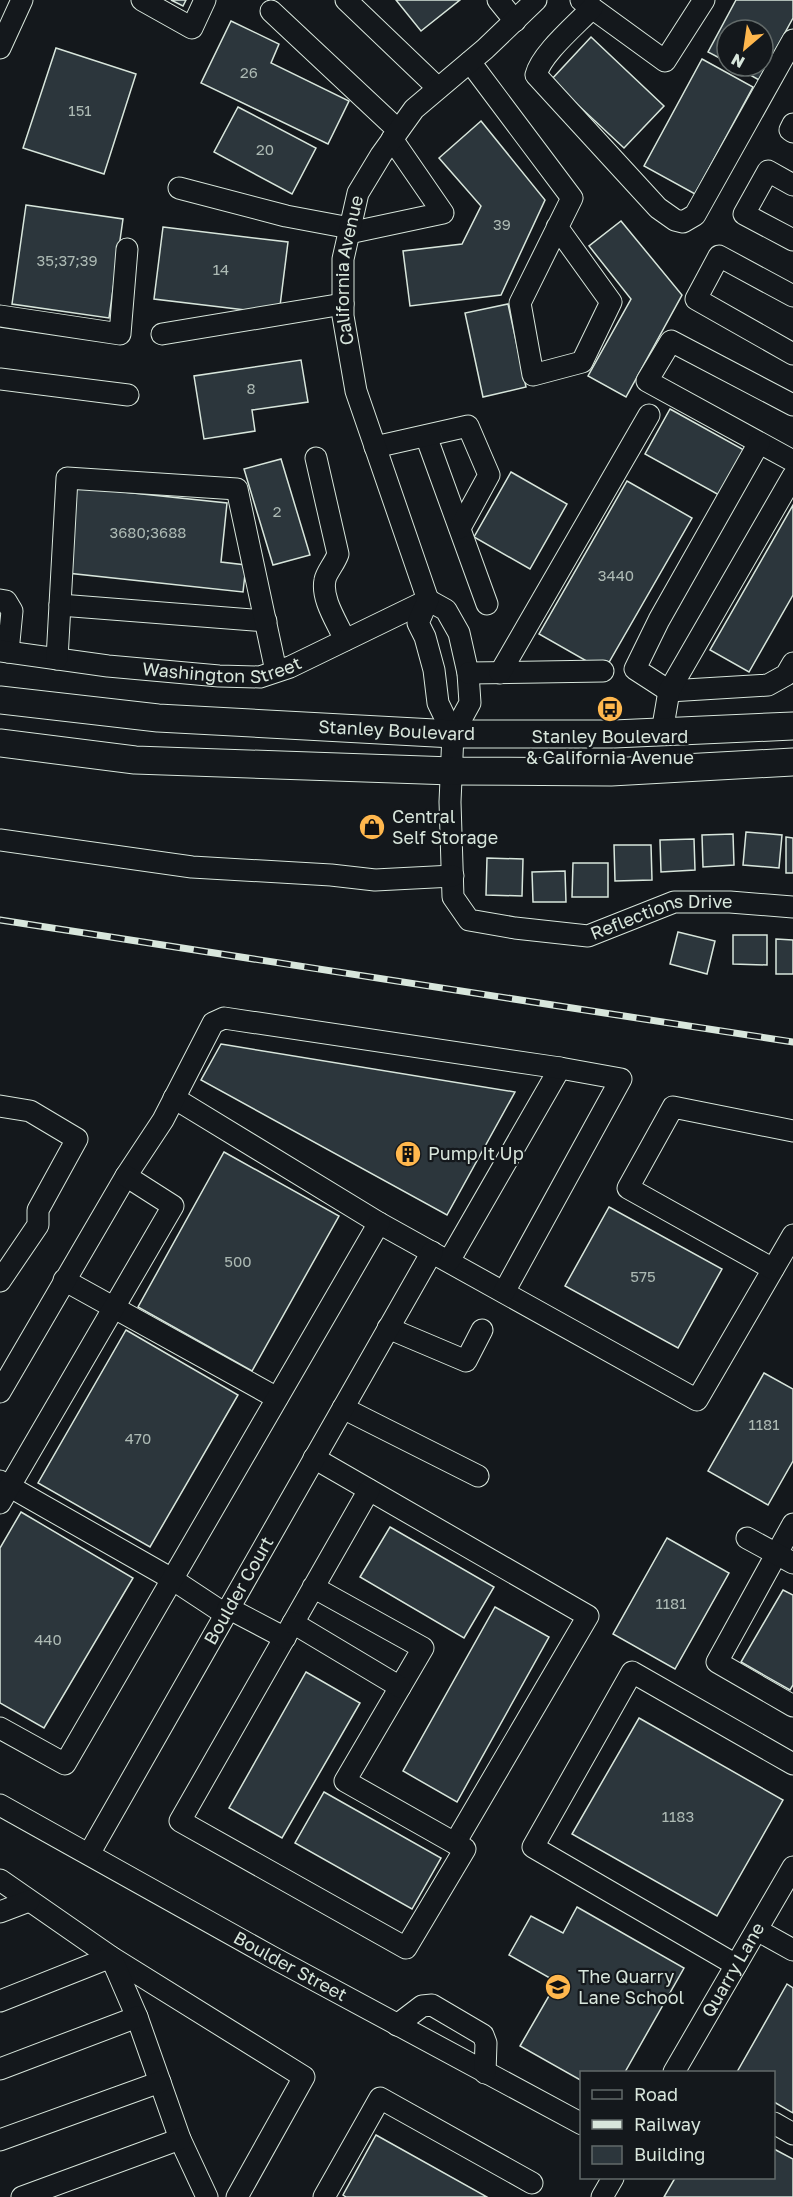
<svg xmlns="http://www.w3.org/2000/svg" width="793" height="2197" font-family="'Golos Text',sans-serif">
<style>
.building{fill:#2c363c;stroke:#d8e6dc;stroke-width:1.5}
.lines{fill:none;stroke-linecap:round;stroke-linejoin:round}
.minor-casing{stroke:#d8e6dc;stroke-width:23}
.major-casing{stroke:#d8e6dc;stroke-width:29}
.minor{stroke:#14181c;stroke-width:21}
.major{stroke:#14181c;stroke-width:27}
.rail-casing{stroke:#d8e6dc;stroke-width:7}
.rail{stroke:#14181c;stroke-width:4.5;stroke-dasharray:14;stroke-linecap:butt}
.labels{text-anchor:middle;stroke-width:4.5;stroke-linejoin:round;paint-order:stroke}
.number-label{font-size:15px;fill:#adbab4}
.street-label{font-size:18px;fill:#d8e6dc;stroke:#14181c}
.poi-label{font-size:18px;fill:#d8e6dc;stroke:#14181c;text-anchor:start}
</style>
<rect width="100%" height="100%" fill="#14181c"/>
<!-- building -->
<g class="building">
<polygon points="171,0 186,0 183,6"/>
<polygon points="396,0 460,0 421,31"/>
<polygon points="736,0 793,0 793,18 759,80 734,66 763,66 763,30 727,30 727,62 708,52"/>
<polygon points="231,21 279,44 271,63 349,101 328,144 201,83"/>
<polygon points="591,37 664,106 624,148 551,80"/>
<polygon points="56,48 136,74 104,174 23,148"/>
<polygon points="702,59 753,87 695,194 644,166"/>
<polygon points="238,107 316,148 292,194 214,152"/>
<polygon points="481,121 545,200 501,295 410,306 403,251 462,244 481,206 439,158"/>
<polygon points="26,205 123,219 109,318 12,304"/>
<polygon points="621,221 682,295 626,397 588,376 631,299 589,246"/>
<polygon points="163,227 288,242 279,314 154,299"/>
<polygon points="508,304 526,387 483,397 465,313"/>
<polygon points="301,360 308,402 252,410 255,431 204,439 194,376"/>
<polygon points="670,409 744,450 719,495 645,454"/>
<polygon points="281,459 310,555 273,565 244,469"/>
<polygon points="511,472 567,504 530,569 474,537"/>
<polygon points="627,481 692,518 604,671 539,634"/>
<polygon points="76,487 227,503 221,562 246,565 243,592 67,573"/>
<polygon points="793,505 793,595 749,672 710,650"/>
<polygon points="746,832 782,835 779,868 743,865"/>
<polygon points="733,834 734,865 703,867 702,835"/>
<polygon points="786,837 793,838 793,873 786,873"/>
<polygon points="694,839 695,870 661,872 660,840"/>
<polygon points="614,845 651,845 652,880 615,881"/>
<polygon points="487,858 523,859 522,896 486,895"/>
<polygon points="573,863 608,863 608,897 572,897"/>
<polygon points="565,871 566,902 533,902 532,872"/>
<polygon points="678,932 715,941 707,974 670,964"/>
<polygon points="733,935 767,935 767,965 733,964"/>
<polygon points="776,939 793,940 793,974 776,974"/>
<polygon points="221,1044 515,1092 447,1215 201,1080"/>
<polygon points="224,1152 339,1216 252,1371 138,1307"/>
<polygon points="609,1207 722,1269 678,1348 565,1286"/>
<polygon points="126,1330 238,1395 150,1547 38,1483"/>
<polygon points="764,1373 793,1389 793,1461 768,1505 708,1471"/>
<polygon points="21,1512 133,1578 44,1728 0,1703 0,1548"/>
<polygon points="390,1527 494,1587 464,1638 360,1577"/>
<polygon points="667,1538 729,1573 675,1669 613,1634"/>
<polygon points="783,1590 793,1595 793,1685 790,1690 741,1662"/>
<polygon points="495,1607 549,1637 457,1802 403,1771"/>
<polygon points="306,1672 360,1703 282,1838 229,1808"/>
<polygon points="639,1718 783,1800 717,1916 572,1834"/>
<polygon points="324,1792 441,1858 412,1909 295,1843"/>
<polygon points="577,1907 684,1968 625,2072 582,2072 582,2081 520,2046 557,1982 509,1955 531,1916 563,1933"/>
<polygon points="787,1984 793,1988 793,2113 774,2102 774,2072 737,2072"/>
<polygon points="376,2135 487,2197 346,2197 343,2195"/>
<polygon points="774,2149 793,2159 793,2197 664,2197 675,2178 774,2178"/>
</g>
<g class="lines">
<!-- minor casing -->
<g class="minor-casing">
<g id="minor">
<polyline points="142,0 192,28 205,0"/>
<polyline points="346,0 438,88"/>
<polyline points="498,0 515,21"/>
<polyline points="581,0 665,61 704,0"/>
<path d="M 592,8 C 576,25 541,54 536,75 L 658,208 L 675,220 L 683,222 L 695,215 L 793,40"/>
<polyline points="271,11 398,130"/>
<polyline points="0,48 22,0"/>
<polyline points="470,62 572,198 520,303 533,375 582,362 611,302 557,227"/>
<polyline points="793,124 790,130 793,132"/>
<polyline points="793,185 768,171 744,214 793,240"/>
<polyline points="179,188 286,216 350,228"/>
<polyline points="349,233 443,213 392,139"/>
<polyline points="793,296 719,256 696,299 793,354"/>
<polyline points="0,316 120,334 127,249"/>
<polyline points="162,334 343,304"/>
<polyline points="0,379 128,395"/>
<polyline points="793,405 671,341 647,381 793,461"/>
<polyline points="426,436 487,604"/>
<polyline points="759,443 659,620 635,669 669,691 768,685 786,675 793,663"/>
<polyline points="375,447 468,426 489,475 460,528"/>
<path d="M 316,458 L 338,554 C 335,563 326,573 325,580 C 321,599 337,622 345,640"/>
<polyline points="0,600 6,601 12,611 8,652"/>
<path id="s1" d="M 428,600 L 446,610 L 459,633 L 468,673 L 470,703 L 453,734 L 450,802 L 453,897 L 469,920 L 515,928 L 588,936 L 674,902 L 730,902 L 793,907"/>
<polyline points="60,605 266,621"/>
<path id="s2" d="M 0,651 L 108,666 L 219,676 L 260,677 L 290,667 L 428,600"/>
<polyline points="57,659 67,478 237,489 276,671"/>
<polyline points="468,673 603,671"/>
<polyline points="500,673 649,415"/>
<polyline points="662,732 669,691 793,476"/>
<path id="s3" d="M 453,734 L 438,703 L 434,670 L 425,637 L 418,623 L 428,600 L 356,391 L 343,316 L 343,259 L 358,193 L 381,155 L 414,109 L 485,49 L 536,0"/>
<polyline points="0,840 192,867 331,875 375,880 453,876"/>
<polyline points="174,1098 379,1223 697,1400 793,1235"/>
<polyline points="0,1106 30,1111 77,1139 38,1210 38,1225 0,1281"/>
<polyline points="449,1261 560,1068"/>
<polyline points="773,1269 628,1188 673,1107 793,1131"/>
<polyline points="64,1280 277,1398"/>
<polyline points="388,1328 466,1361 482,1330"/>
<polyline points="0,1392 126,1176 163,1120 213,1023 224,1018 560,1068 621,1079 504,1292"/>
<polyline points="343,1408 478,1476"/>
<polyline points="314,1458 588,1616 455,1843"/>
<polyline points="0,1481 172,1579 225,1614"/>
<polyline points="0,1503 173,1206 126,1176"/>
<polyline points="793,1524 717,1662 793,1706"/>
<polyline points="747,1538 793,1563"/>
<polyline points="313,1587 423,1648 345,1781 465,1849 406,1948 180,1821 369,1490"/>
<polyline points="228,1608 285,1638"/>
<polyline points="293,1623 400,1687"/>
<polyline points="0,1728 65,1764 379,1223"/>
<path id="s4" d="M 0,1805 L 272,1957 L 582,2124"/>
<path id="s5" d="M 89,1854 L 432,1252"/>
<polyline points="0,1880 111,1957 304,2077 237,2197"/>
<polyline points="0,1912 29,1901"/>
<polyline points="757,1930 793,1950"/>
<polyline points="736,1965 533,1847 632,1672 793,1764"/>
<polyline points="0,2001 111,1957 137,2017 180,2139 207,2197"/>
<polyline points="397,2025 422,2006 432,2005 483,2035 486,2043 485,2073"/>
<polyline points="0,2069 137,2017"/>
<path id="s6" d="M 674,2072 L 793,1867"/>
<polyline points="774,2123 793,2134"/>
<polyline points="0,2140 160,2082"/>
<polyline points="22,2197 180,2139"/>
<polyline points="324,2197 380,2098 532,2183"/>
<polyline points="602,2197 613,2178"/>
</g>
</g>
<!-- major casing -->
<g class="major-casing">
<g id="major">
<path id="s7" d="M 0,700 L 158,718 L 453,734 L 614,734 L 793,726"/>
<polyline points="0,743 135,760 452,771 611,772 793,762"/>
</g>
</g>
<!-- minor -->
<use href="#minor" class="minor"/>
<!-- major -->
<use href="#major" class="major"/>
<!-- rail casing -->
<g class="rail-casing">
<polyline id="rail" points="0,920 793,1042"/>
</g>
<!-- rail -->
<use href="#rail" class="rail"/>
</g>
<!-- icons -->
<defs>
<g id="bus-disc" transform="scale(1.35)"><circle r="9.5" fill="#ffb74d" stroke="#14181c"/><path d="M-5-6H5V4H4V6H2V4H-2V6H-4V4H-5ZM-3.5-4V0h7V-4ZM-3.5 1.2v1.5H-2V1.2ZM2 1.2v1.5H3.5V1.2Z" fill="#111"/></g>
<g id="shop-disc" transform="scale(1.35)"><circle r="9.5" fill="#ffb74d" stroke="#14181c"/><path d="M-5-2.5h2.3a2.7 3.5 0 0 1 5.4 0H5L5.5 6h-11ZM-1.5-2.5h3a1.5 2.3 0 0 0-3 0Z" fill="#111"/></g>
<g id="building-disc" transform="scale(1.35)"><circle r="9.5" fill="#ffb74d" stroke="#14181c"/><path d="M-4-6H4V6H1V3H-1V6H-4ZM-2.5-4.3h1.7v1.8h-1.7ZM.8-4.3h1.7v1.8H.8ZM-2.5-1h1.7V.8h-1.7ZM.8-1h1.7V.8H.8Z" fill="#111"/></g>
<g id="school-disc" transform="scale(1.35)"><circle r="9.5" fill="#ffb74d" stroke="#14181c"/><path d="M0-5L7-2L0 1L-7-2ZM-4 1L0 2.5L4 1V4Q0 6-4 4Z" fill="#111"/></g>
</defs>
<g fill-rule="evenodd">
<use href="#bus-disc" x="610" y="709"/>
<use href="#shop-disc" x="372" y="827"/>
<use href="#building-disc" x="408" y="1154"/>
<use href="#school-disc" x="558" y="1987"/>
</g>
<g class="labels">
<!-- number labels -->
<g class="number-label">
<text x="249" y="78">26</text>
<text x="80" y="116">151</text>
<text x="265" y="155">20</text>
<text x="502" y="230">39</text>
<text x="67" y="266">35;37;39</text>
<text x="221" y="275">14</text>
<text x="251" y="394">8</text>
<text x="277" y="517">2</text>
<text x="148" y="538">3680;3688</text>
<text x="616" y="581">3440</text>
<text x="238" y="1267">500</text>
<text x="643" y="1282">575</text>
<text x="764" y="1430">1181</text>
<text x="138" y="1444">470</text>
<text x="671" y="1609">1181</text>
<text x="48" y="1645">440</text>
<text x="678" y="1822">1183</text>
</g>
<!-- street labels -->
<g class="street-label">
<text dy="6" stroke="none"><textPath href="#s3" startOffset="486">California Avenue</textPath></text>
<text dy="6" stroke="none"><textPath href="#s2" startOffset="224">Washington Street</textPath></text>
<text dy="6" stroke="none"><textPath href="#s7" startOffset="398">Stanley Boulevard</textPath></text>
<text dy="6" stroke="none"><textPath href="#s1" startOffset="542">Reflections Drive</textPath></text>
<text dy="6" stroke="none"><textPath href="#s5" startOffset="303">Boulder Court</textPath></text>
<text dy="6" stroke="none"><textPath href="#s4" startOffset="332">Boulder Street</textPath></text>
<text dy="6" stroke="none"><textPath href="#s6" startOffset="118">Quarry Lane</textPath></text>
</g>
<!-- poi labels -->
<g class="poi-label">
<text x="610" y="743" text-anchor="middle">Stanley Boulevard<tspan x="610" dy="21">&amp; California Avenue</tspan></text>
<text x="392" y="823">Central<tspan x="392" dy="21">Self Storage</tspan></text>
<text x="428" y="1160">Pump It Up</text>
<text x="578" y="1983">The Quarry<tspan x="578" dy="21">Lane School</tspan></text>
</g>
</g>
<!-- legend -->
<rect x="580" y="2071" width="195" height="108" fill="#14181c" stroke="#626a69" stroke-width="1.5"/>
<rect x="592" y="2090" width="30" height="9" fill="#14181c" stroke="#626a69" stroke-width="1.5"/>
<text x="634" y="2101" font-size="18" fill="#d8e6dc">Road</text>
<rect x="592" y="2120" width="30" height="9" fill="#d8e6dc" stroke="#626a69" stroke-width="1.5"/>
<text x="634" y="2131" font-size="18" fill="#d8e6dc">Railway</text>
<rect x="592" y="2146" width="30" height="18" fill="#2c363c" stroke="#626a69" stroke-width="1.5"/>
<text x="634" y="2161" font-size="18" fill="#d8e6dc">Building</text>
<!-- north arrow -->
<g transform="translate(745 48) rotate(209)"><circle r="28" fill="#14181c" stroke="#626a69" stroke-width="1.5"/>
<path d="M0-4.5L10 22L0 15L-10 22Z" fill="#ffb74d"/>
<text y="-9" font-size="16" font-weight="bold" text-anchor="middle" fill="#d8e6dc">N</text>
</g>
</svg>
